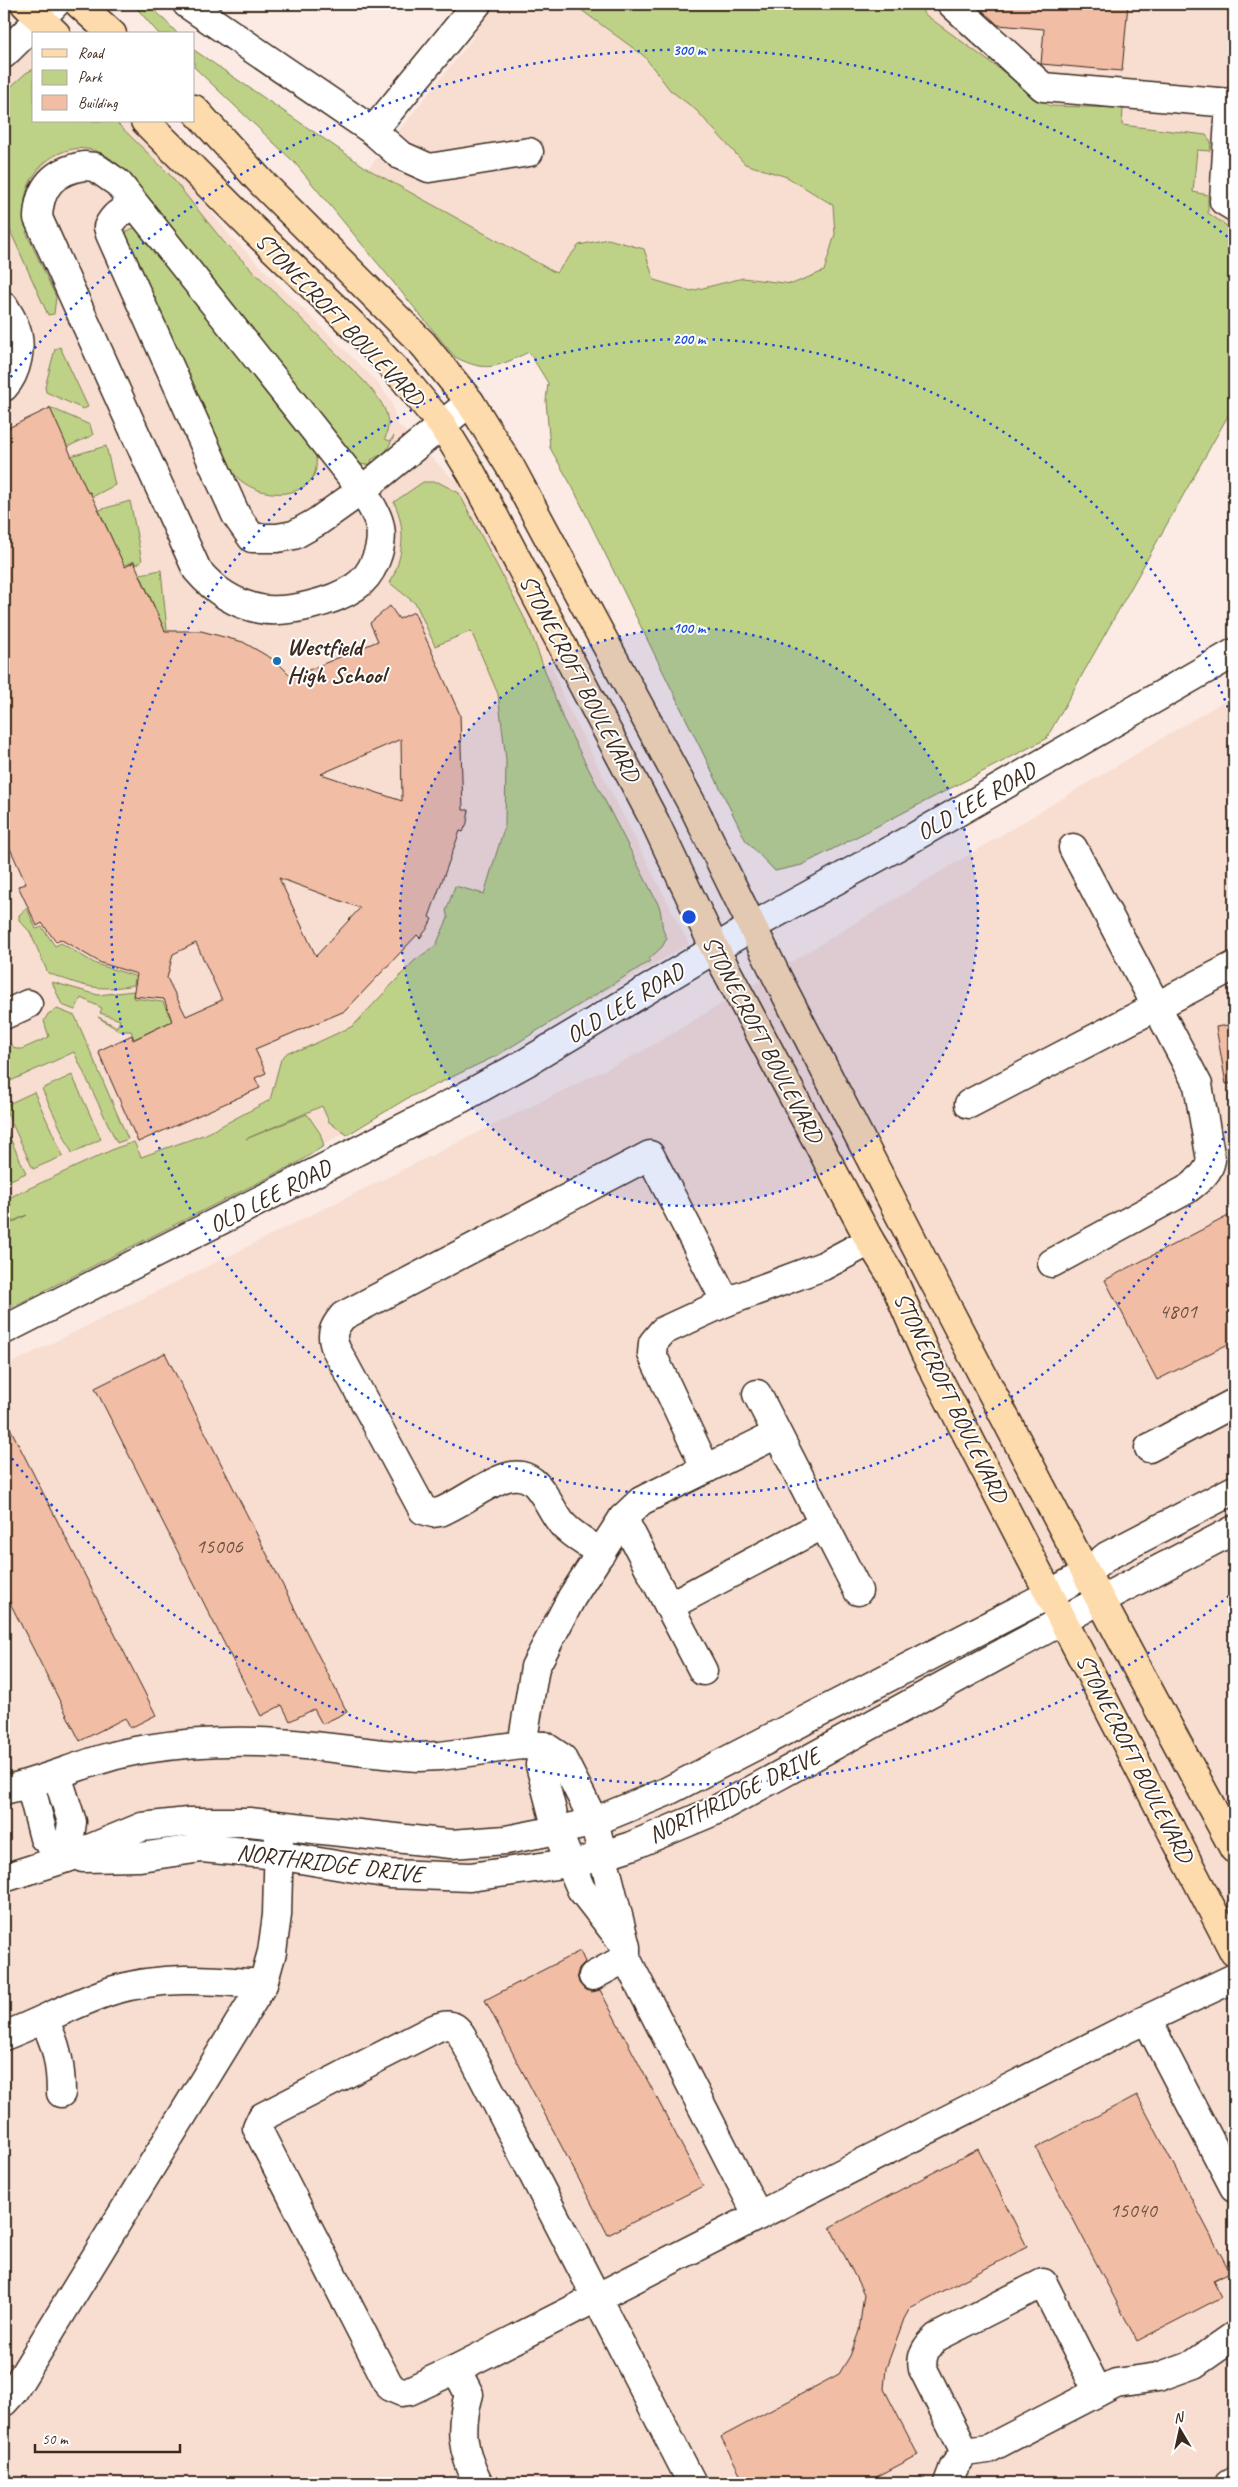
<svg xmlns="http://www.w3.org/2000/svg" width="1238" height="2487" font-family="Caveat,sans-serif">
<style>
.built{fill:#f8ddd1}
.green{fill:#bed287;stroke:#7c7e52}
.building{fill:#f2bda5;stroke:#3b2a1e;fill-rule:evenodd}
.lines{fill:none;stroke-linecap:round;stroke-linejoin:round}
.minor-casing{stroke:#3b2a1e;stroke-width:31}
.major-casing{stroke:#3b2a1e;stroke-width:31}
.minor{stroke:#fff;stroke-width:28}
.major{stroke:#fedbac;stroke-width:28}
.ring{fill:none;stroke:#1d4ed8;stroke-width:2.5;stroke-dasharray:2.5 5}
.poi-dot{fill:#1f6fb2;stroke:#fff;stroke-width:2}
.labels{text-anchor:middle;stroke-width:4;stroke-linejoin:round;paint-order:stroke}
.number-label{font-size:21px;fill:#694f40}
.street-label{font-size:24px;fill:#3b2a1e;stroke:#fff}
.poi-label{font-size:24px;font-weight:bold;fill:#3b2a1e;stroke:#fff;text-anchor:start}
.centre{fill:#1d4ed8;stroke:#fff;stroke-width:2.5}
.ring-label{font-size:15px;text-anchor:middle;font-weight:bold;fill:#1d4ed8;stroke:#fff;stroke-width:4;stroke-linejoin:round;paint-order:stroke}
</style>
<rect width="100%" height="100%" fill="#fbebe4"/>
<filter id="ink" filterUnits="userSpaceOnUse"><feTurbulence type="fractalNoise" baseFrequency=".02" numOctaves="2"/><feDisplacementMap in="SourceGraphic" scale="10" xChannelSelector="R" yChannelSelector="G"/><feConvolveMatrix kernelMatrix="1 2 1 2 8 2 1 2 1" color-interpolation-filters="sRGB"/></filter>
<g filter="url(#ink)">
<!-- built -->
<g class="built">
<polygon points="490,4 573,4 644,56 670,90 696,110 745,164 787,177 833,205 835,234 824,271 792,284 743,278 691,291 654,280 644,249 579,245 556,273 368,169 470,42"/>
<polygon points="886,4 1234,4 1234,255"/>
<polygon points="4,22 34,44 34,121 128,121 178,171 232,238 374,379 391,400 397,423 450,476 463,484 537,622 564,700 689,944 577,1008 333,1139 4,1306"/>
<polygon points="1234,695 1234,2483 4,2483 4,1367 643,1051"/>
</g>
<!-- green -->
<g class="green">
<polygon points="133,4 149,4 178,34 159,34"/>
<path d="M 573,4 L 923,4 L 923,13 L 1050,106 L 1123,108 L 1122,125 L 1206,135 L 1211,142 L 1210,151 L 1197,150 L 1193,192 L 1208,195 L 1208,213 L 1234,231 L 1234,405 L 1046,739 L 802,865 L 775,871 L 746,841 L 573,488 L 550,448 L 546,401 L 548,383 L 529,352 C 498,366 488,374 455,357 L 295,163 L 194,67 L 194,50 L 368,169 L 556,273 L 579,245 L 608,239 L 644,249 L 654,280 L 691,291 L 743,278 L 792,284 L 824,271 L 835,234 L 833,205 L 787,177 L 745,164 L 696,110 L 670,90 L 644,56 Z"/>
<path d="M 34,69 L 34,121 L 115,121 L 169,174 L 223,241 L 364,381 C 380,399 394,415 385,439 L 390,441 L 394,436 L 386,452 L 371,460 L 372,462 L 368,465 L 358,464 L 129,174 C 120,166 112,158 101,153 C 61,135 19,174 25,215 C 25,220 29,225 30,230 L 26,232 L 56,297 L 54,314 L 48,315 L 4,217 L 4,93 L 26,73 Z"/>
<path d="M 136,227 L 314,449 C 330,499 261,506 234,474 L 125,236 L 127,231 Z"/>
<polygon points="60,347 88,407 83,409 46,392 45,387 55,349"/>
<polygon points="49,407 90,425 93,435 67,447"/>
<polygon points="106,446 115,485 92,497 90,492 87,493 71,456"/>
<path d="M 423,482 L 438,482 L 459,493 L 528,625 L 563,719 L 659,906 C 663,917 660,928 667,938 L 662,947 L 649,959 L 650,961 L 498,1055 L 406,1099 L 347,1135 L 329,1122 L 322,1106 L 246,1139 L 307,1114 L 320,1133 L 324,1146 L 297,1163 L 4,1311 L 4,1227 L 27,1215 L 4,1225 L 4,1200 L 116,1148 L 134,1142 L 141,1157 L 206,1134 L 270,1100 L 281,1059 L 288,1052 L 301,1050 L 353,1026 L 414,961 L 436,945 L 448,918 L 446,911 L 455,886 L 484,894 L 505,825 L 506,760 L 498,694 L 471,631 L 435,646 L 416,604 L 390,583 C 403,557 407,530 394,502 Z"/>
<polygon points="130,501 142,561 136,565 134,561 124,566 99,510"/>
<polygon points="161,570 167,630 165,631 140,574"/>
<path d="M 27,908 L 36,929 L 42,927 L 55,946 L 61,943 L 96,964 L 135,976 L 134,985 C 96,992 83,986 48,973 L 30,932 L 19,920 L 19,915 Z"/>
<polygon points="52,982 98,995 134,991 133,998 163,1002 172,1021 134,1039 131,1031 119,1031 98,1017 117,1027 120,1020 100,1013 102,1008 81,998 75,1010 62,1005"/>
<polygon points="57,1009 75,1016 128,1139 117,1143 74,1052 4,1084 4,1038 16,1049 22,1049 49,1037 44,1021 48,1014"/>
<polygon points="72,1075 101,1139 72,1153 42,1089"/>
<polygon points="34,1092 63,1156 33,1169 4,1106"/>
<polygon points="4,1125 26,1173 4,1183"/>
</g>
<!-- building -->
<g class="building">
<polygon points="984,4 1128,4 1122,71 1041,64 1044,29 998,25 983,11"/>
<path d="M 50,408 L 88,493 L 90,492 L 125,567 L 134,562 L 165,631 L 201,631 L 243,642 L 276,661 L 292,677 L 378,641 L 370,623 L 390,606 L 399,619 L 414,612 L 460,715 L 463,810 L 469,810 L 467,823 L 463,832 L 460,831 L 429,917 L 432,919 L 427,929 L 420,938 L 417,935 L 345,1011 L 255,1049 L 266,1073 L 255,1078 L 260,1088 L 138,1142 L 98,1051 L 132,1035 L 133,1040 L 172,1021 L 164,999 L 133,996 L 137,974 L 101,963 L 60,939 L 56,942 L 42,923 L 37,926 L 18,886 L 26,884 L 4,835 L 4,430 ZM 401,739 L 402,801 L 321,774 ZM 279,878 L 360,908 L 316,956 ZM 196,943 L 222,1000 L 186,1016 L 167,978 L 173,954 Z"/>
<polygon points="1234,1024 1234,1083 1226,1084 1216,1027"/>
<polygon points="1234,1213 1234,1341 1157,1380 1105,1280"/>
<polygon points="165,1353 347,1712 322,1724 314,1709 290,1721 282,1705 261,1716 95,1388"/>
<polygon points="4,1416 156,1715 130,1728 125,1718 80,1741 4,1591"/>
<polygon points="580,1951 585,1962 579,1968 577,1975 579,1983 585,1990 592,1992 600,1990 703,2186 608,2235 485,2000"/>
<polygon points="1137,2095 1230,2272 1213,2280 1222,2297 1137,2341 1036,2148"/>
<polygon points="978,2149 1027,2247 910,2308 904,2319 886,2368 884,2389 918,2455 865,2483 745,2483 721,2437 839,2374 850,2356 859,2331 864,2294 830,2227"/>
</g>
<g class="lines">
<!-- minor casing -->
<g class="minor-casing">
<g id="minor">
<polyline points="187,4 373,131 477,4"/>
<polyline points="952,4 1043,87 1230,103 1224,201 1234,207"/>
<polyline points="4,54 55,4"/>
<polyline points="373,131 400,155 429,168 529,152"/>
<path d="M 84,166 L 95,167 L 118,183 L 362,490 C 368,501 378,514 380,527 C 384,548 372,576 355,587 C 333,602 286,614 260,609 C 233,604 214,590 197,570 L 38,218 C 39,187 53,171 84,166 Z"/>
<path d="M 141,212 L 133,207 C 121,210 113,216 108,227 L 110,234 L 236,515 L 252,538 L 277,538 L 294,535 L 317,522 L 362,490 L 470,402"/>
<path d="M 4,306 C 8,313 13,320 15,327 C 23,346 17,373 4,387"/>
<polyline points="4,1015 28,1004"/>
<polyline points="969,1104 1234,966"/>
<path d="M 1052,1263 L 1186,1190 C 1197,1181 1208,1175 1211,1160 L 1198,1085 L 1073,848"/>
<polyline points="726,1302 823,1266 870,1241"/>
<polyline points="4,1330 462,1098 527,1062 753,926 909,840 1234,653"/>
<polyline points="757,1394 858,1591"/>
<polyline points="1149,1448 1234,1403"/>
<polyline points="623,1518 703,1671"/>
<path d="M 601,1553 C 589,1544 573,1536 563,1525 C 546,1506 539,1465 504,1478 C 482,1486 462,1503 440,1512 L 433,1513 L 423,1510 L 336,1349 C 330,1335 333,1328 343,1316 L 650,1155 L 726,1302 L 663,1331 L 653,1343 L 652,1354 L 706,1469"/>
<polyline points="669,1606 824,1524"/>
<polyline points="522,1745 535,1667 572,1597 623,1518 641,1501 777,1434"/>
<polyline points="544,1746 540,1765 557,1830 570,1863 581,1889 620,1939"/>
<polyline points="57,1775 72,1822 67,1858"/>
<polyline points="30,1784 44,1838 67,1858"/>
<path d="M 4,1790 C 52,1779 97,1756 146,1749 C 183,1743 222,1741 259,1742 C 313,1743 365,1754 418,1757 L 440,1756 L 522,1745 L 544,1746 L 562,1758 L 594,1821 L 626,1947 L 626,1958 L 758,2216"/>
<polyline points="83,1858 140,1857 202,1848 277,1855 390,1874 470,1877 584,1861 631,1846 712,1812 1100,1600 1234,1530"/>
<polyline points="4,1878 67,1858 142,1827 188,1822 249,1822 451,1844 506,1840 588,1824 666,1792 1050,1594 1086,1573 1107,1556 1234,1490"/>
<polyline points="593,1976 626,1958"/>
<path d="M 43,2020 C 57,2042 61,2067 61,2093"/>
<polyline points="1147,2020 1234,2187"/>
<path d="M 4,2036 C 41,2022 76,2002 114,1990 C 164,1975 212,1980 263,1984"/>
<path d="M 456,2369 L 409,2391 L 402,2392 L 390,2387 L 257,2128 L 262,2117 L 434,2029 C 447,2023 455,2024 462,2036 L 692,2483"/>
<polyline points="1098,2392 1116,2383 1158,2377 1194,2364 1234,2336"/>
<polyline points="4,2402 13,2392 263,1984 272,1952 277,1915 279,1837"/>
<path d="M 478,2483 C 462,2451 459,2429 469,2394 L 456,2369 L 1128,2028 L 1234,1978"/>
<path d="M 948,2483 L 954,2467 L 965,2452 L 988,2449 L 1098,2392 L 1043,2283 L 937,2337 C 927,2346 920,2355 923,2369 L 965,2452"/>
<polyline points="1230,2483 1234,2481"/>
</g>
</g>
<!-- major casing -->
<g class="major-casing">
<g id="major">
<polyline points="25,4 56,34"/>
<polyline points="79,4 112,34"/>
<polyline points="194,109 261,182 423,344 470,402 511,468 694,808 777,977 931,1276 1094,1588 1234,1849"/>
<polyline points="145,121 253,229 360,332 405,380 442,425 472,474 655,822 715,949 870,1241 891,1275 925,1353 1234,1952"/>
</g>
</g>
<!-- minor -->
<use href="#minor" class="minor"/>
<!-- major -->
<use href="#major" class="major"/>
</g>
</g>
<!-- distance rings -->
<circle cx="689" cy="917" r="289" fill="#1d4ed8" fill-opacity=".12"/>
<g class="ring">
<circle cx="689" cy="917" r="289"/>
<path d="M1234 1110A578 578 0 1 1 1234 724"/>
<path d="M1229 1596A867 867 0 0 1 6 1451M6 383A867 867 0 0 1 1229 238"/>
</g>
<!-- markers -->
<circle class="poi-dot" cx="277" cy="661" r="5"/>
<g class="labels">
<!-- number labels -->
<g class="number-label">
<text x="1178" y="1318">4801</text>
<text x="219" y="1553">15006</text>
<text x="1133" y="2217">15040</text>
</g>
<!-- street labels -->
<g class="street-label">
<text transform="translate(340 319) rotate(46)" y="8">STONECROFT BOULEVARD</text>
<text transform="translate(580 678) rotate(62)" y="8">STONECROFT BOULEVARD</text>
<text transform="translate(976 801) rotate(-30)" y="8">OLD LEE ROAD</text>
<text transform="translate(625 1003) rotate(-31)" y="8">OLD LEE ROAD</text>
<text transform="translate(763 1039) rotate(62)" y="8">STONECROFT BOULEVARD</text>
<text transform="translate(270 1196) rotate(-27)" y="8">OLD LEE ROAD</text>
<text transform="translate(951 1397) rotate(64)" y="8">STONECROFT BOULEVARD</text>
<text transform="translate(1135 1758) rotate(63)" y="8">STONECROFT BOULEVARD</text>
<text transform="translate(734 1795) rotate(-26)" y="8">NORTHRIDGE DRIVE</text>
<text transform="translate(330 1863) rotate(7)" y="8">NORTHRIDGE DRIVE</text>
</g>
<!-- poi labels -->
<g class="poi-label">
<text x="287" y="655">Westfield<tspan x="287" dy="28">High School</tspan></text>
</g>
</g>
<circle cx="689" cy="917" r="8" class="centre"/>
<g class="ring-label">
<text x="689" y="55">300 m</text>
<text x="689" y="344">200 m</text>
<text x="689" y="633">100 m</text>
</g>
<!-- margin -->
<rect width="1238" height="2487" fill="none" stroke="#fff" stroke-width="20"/>
<rect x="10" y="10" width="1218" height="2467" fill="none" stroke="#3b2a1e" stroke-width="2" filter="url(#ink)"/>
<!-- legend -->
<rect x="32" y="32" width="162" height="90" fill="#ffffff" stroke="#b1aaa5"/>
<rect x="42" y="49" width="25" height="8" fill="#fedbac" stroke="#b1aaa5"/>
<text x="78" y="58" font-size="15" fill="#3b2a1e">Road</text>
<rect x="42" y="70" width="25" height="15" fill="#bed287" stroke="#b1aaa5"/>
<text x="78" y="82" font-size="15" fill="#3b2a1e">Park</text>
<rect x="42" y="95" width="25" height="15" fill="#f2bda5" stroke="#b1aaa5"/>
<text x="78" y="108" font-size="15" fill="#3b2a1e">Building</text>
<!-- north arrow -->
<g transform="translate(1180 2430) rotate(351)" stroke="#ffffff" stroke-width="4" paint-order="stroke">
<path d="M0-4L9 19L0 12L-9 19Z" fill="#3b2a1e"/>
<text y="-8" font-size="14" font-weight="bold" text-anchor="middle" fill="#3b2a1e">N</text>
</g>
<!-- scale -->
<path d="M35 2444v8h145v-8" fill="none" stroke="#3b2a1e" stroke-width="2.5"/>
<text x="42" y="2444" font-size="15" fill="#3b2a1e" stroke="#ffffff" stroke-width="4" paint-order="stroke">50 m</text>
</svg>
